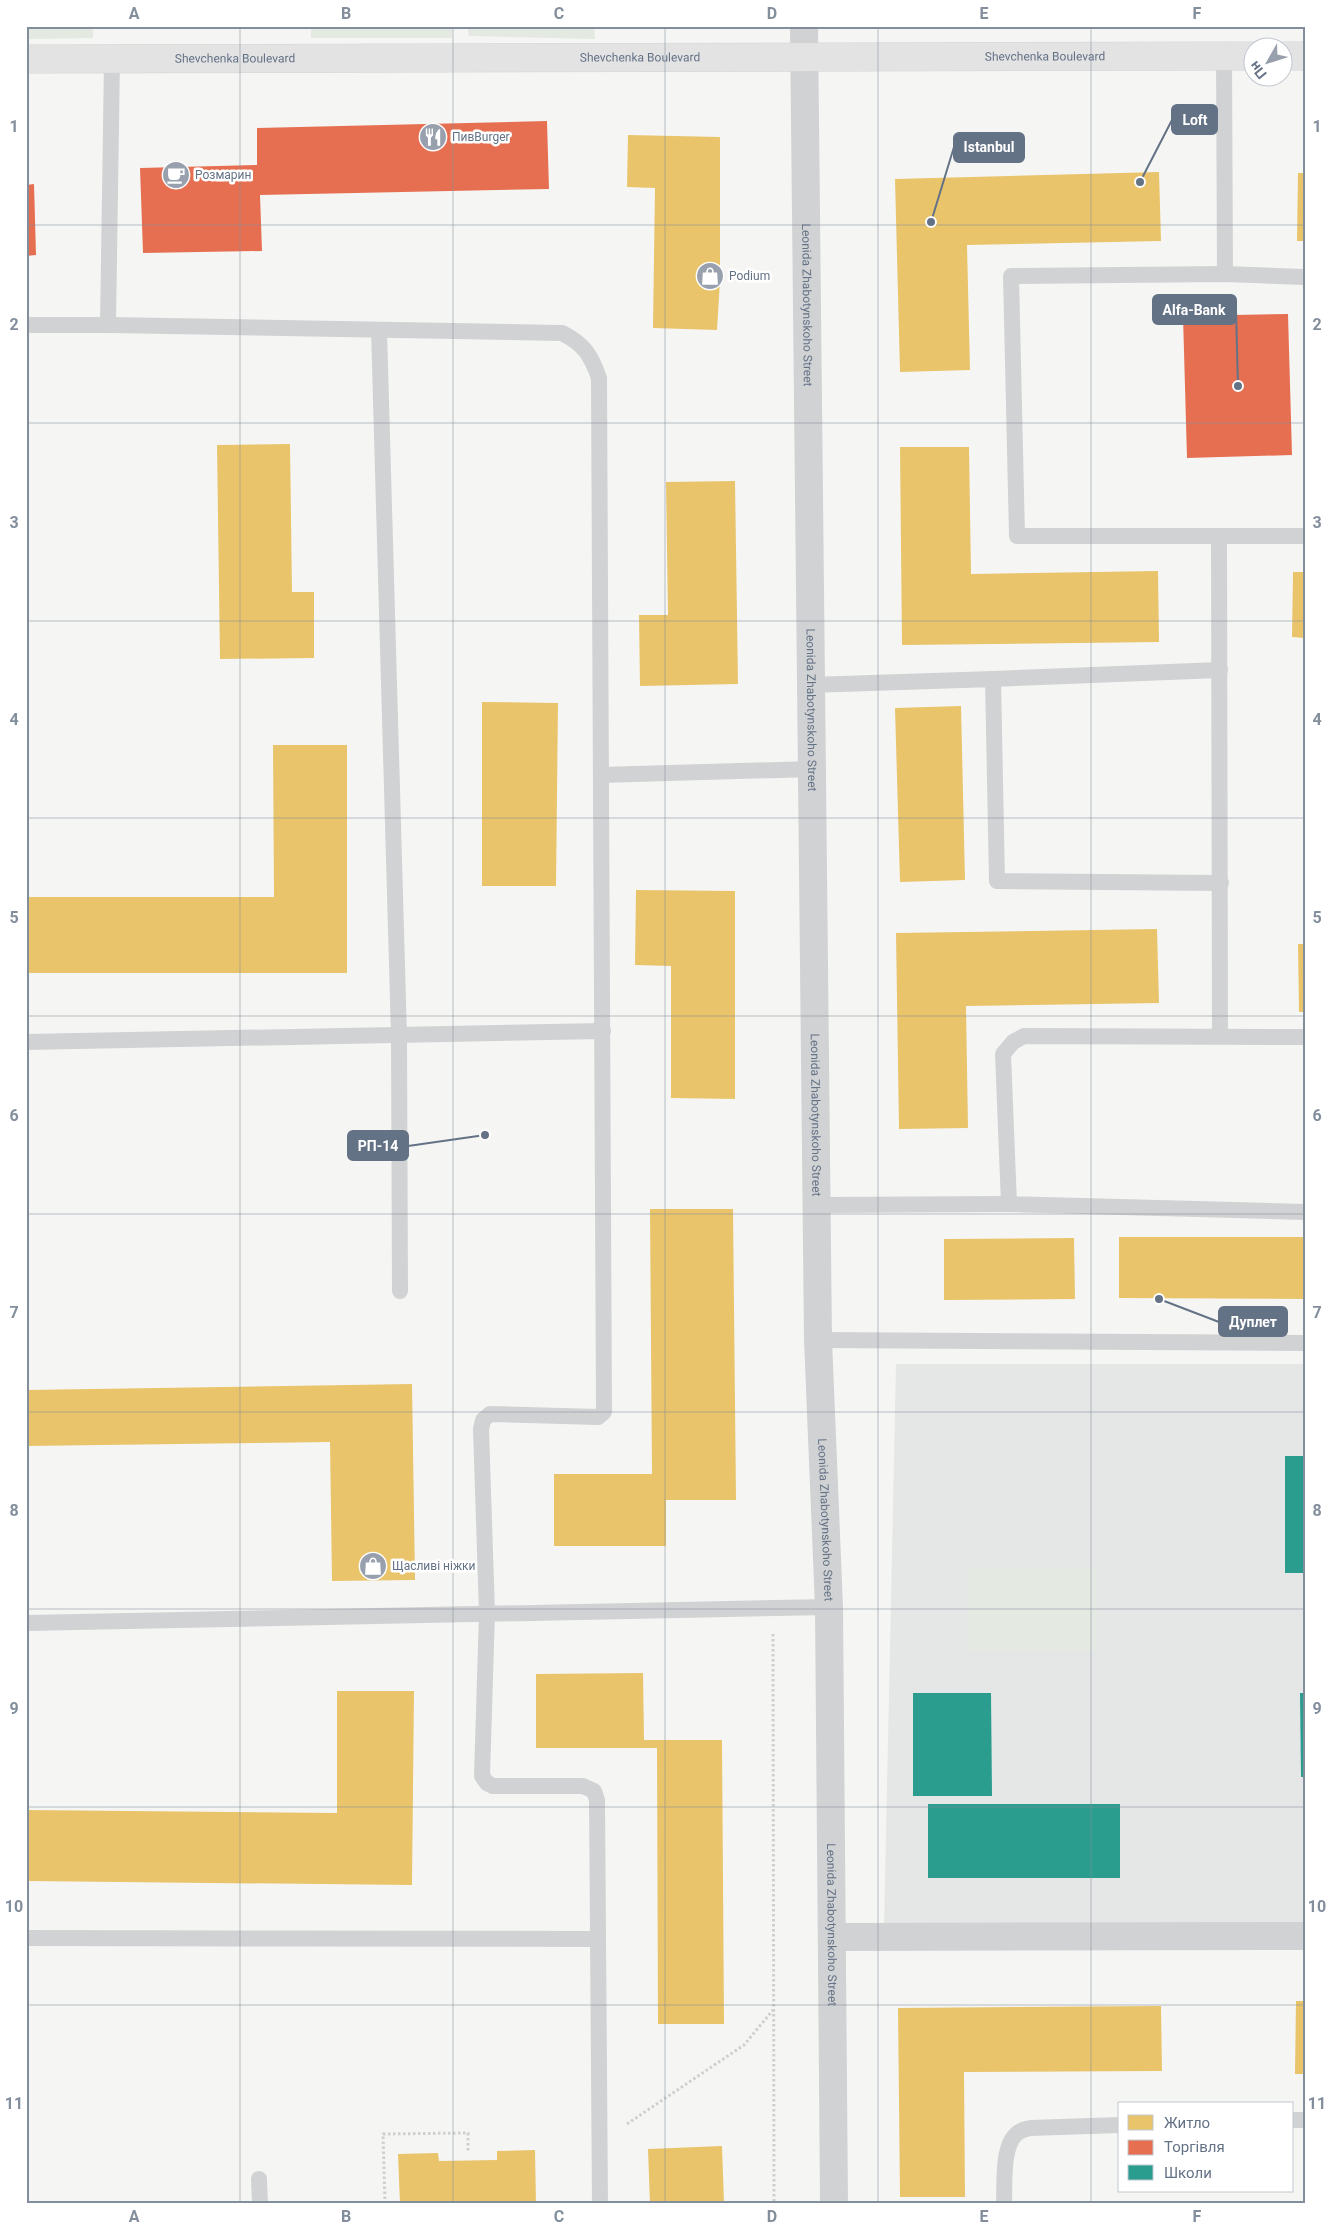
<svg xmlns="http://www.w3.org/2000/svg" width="1331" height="2230" font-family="Roboto,sans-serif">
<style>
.built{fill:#e5e7e7}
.green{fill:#e4e9e2}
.homes{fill:#e9c46a}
.shops{fill:#e76f51}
.schools{fill:#2a9d8f}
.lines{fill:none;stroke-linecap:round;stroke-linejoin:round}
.secondary-casing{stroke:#d2d4d4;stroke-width:29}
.path{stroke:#cecfcf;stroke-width:3;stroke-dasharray:2.5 2.5;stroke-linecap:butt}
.lane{stroke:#d1d2d3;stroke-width:16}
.street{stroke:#d1d2d3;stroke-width:28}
.secondary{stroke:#e3e3e4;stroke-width:28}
.grid{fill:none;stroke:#838e9d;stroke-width:1;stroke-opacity:0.55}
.labels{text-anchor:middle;stroke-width:5;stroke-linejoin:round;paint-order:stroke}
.street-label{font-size:12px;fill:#647286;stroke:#fff}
.poi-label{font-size:12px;fill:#647286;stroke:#fff;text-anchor:start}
.leader{fill:none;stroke:#647286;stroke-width:2}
.callout-dot{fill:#647286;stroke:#fff;stroke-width:2}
.callout{fill:#647286;stroke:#647286;stroke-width:2}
.callout-label{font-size:14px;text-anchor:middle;font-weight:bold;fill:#fff}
.neatline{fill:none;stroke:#838e9d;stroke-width:2}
.grid-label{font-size:16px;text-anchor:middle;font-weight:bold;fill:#838e9d}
</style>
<rect width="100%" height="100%" fill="#f5f6f4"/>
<!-- built -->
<polygon class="built" points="896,1364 1305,1364 1305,1926 884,1927"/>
<!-- green -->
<g class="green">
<polygon points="26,26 93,26 93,38 26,39"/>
<rect x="311" y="26" width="141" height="12"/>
<polygon points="467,26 594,26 595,39 469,36"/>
<polygon points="968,1567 1097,1568 1097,1651 968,1651"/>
</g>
<!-- homes -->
<g class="homes">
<polygon points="628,135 720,137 720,281 717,330 653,328 655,188 627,187"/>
<polygon points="1159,172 1161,241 967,245 970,370 900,372 895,179"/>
<polygon points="1298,173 1305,173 1305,241 1297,241"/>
<polygon points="290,444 292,592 314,592 314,658 220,659 217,445"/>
<polygon points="900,447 969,447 971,574 1158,571 1159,642 902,645"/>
<polygon points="735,481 738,684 640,686 639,615 668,615 666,482"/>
<polygon points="1293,572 1305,572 1305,638 1292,637"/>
<polygon points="482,702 558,703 556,886 482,886"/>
<polygon points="961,706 965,880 900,882 895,708"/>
<polygon points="273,745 347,745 347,973 26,973 26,897 274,897"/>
<polygon points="636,890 735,891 735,1099 671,1098 671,966 635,965"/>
<polygon points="1157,929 1159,1003 966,1006 968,1128 899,1129 896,933"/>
<polygon points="1298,944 1305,944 1305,1012 1299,1012"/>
<polygon points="650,1209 733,1209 736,1500 666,1500 666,1546 554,1546 554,1474 652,1474"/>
<polygon points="1119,1237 1305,1237 1305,1299 1119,1298"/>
<polygon points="1074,1238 1075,1299 944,1300 944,1239"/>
<polygon points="412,1384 415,1580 332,1581 330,1442 26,1446 26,1390"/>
<polygon points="643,1673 644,1740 722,1740 724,2024 658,2024 657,1748 536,1748 536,1674"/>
<polygon points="337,1691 414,1691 412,1885 26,1881 26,1810 337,1813"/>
<polygon points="1296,2001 1305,2001 1305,2074 1295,2074"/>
<polygon points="1161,2006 1162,2071 964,2072 965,2197 900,2197 898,2008"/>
<polygon points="722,2146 724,2204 650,2204 648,2149"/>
<polygon points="535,2150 536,2204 400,2204 398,2154 438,2153 439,2161 497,2160 497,2151"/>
</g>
<!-- shops -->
<g class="shops">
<polygon points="547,121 549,189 260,195 262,251 143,253 140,168 257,165 257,128"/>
<polygon points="34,184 36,255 26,256 26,185"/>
<polygon points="1288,314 1292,455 1187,458 1183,316"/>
</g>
<!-- schools -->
<g class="schools">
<rect x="1285" y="1456" width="20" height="117"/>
<polygon points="913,1693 991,1693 992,1796 913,1796"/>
<polygon points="1300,1693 1305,1693 1305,1777 1301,1777"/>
<rect x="928" y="1804" width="192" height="74"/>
</g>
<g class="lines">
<!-- secondary casing -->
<g class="secondary-casing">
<g id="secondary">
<polyline points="1284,56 1305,56"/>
<path id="s2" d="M 26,59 L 1254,56"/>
</g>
</g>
<!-- path -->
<g class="path">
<polyline points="773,1634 774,2204"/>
<polyline points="627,2124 744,2045 773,2010"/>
<polyline points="385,2204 383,2134 468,2133 468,2152"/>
</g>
<!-- lane -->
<g class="lane">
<polyline points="1224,55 1225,274"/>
<polyline points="1305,277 1225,274 1011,276 1017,536 1305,536"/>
<path d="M 26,325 L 108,325 L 562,333 C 584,344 591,355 599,378 L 604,1412 L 598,1417 L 490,1414 L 483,1420 L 481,1429 L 487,1613 L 482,1776 L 487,1783 L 493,1786 L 583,1786 L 594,1791 L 597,1800 L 600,2204"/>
<polyline points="108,325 112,60"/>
<polyline points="379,330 399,1036 400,1291"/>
<polyline points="1219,536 1220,1036"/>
<polyline points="993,679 1220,670"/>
<polyline points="810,685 993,679 997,881 1221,883"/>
<polyline points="601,775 811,769"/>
<polyline points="1305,1037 1024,1036 1013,1042 1003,1054 1009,1204 1305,1212"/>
<polyline points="26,1042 603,1031"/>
<polyline points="816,1205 1009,1204"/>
<polyline points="818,1340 1305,1343"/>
<polyline points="26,1623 829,1607"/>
<polyline points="26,1938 598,1939"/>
<polyline points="1292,2120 1305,2120"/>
<polyline points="259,2179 260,2204"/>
<path d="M 1004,2204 C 1005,2185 1001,2143 1019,2132 C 1021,2130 1027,2129 1030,2128 L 1120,2125"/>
</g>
<!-- street -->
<g class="street">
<path id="s1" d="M 804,26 L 818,1340 L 829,1607 L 834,2204"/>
<polyline points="832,1937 1305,1936"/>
</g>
<!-- secondary -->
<use href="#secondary" class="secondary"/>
</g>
<!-- grid -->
<path class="grid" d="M 240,26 L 240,2204M 453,26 L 453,2204M 665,26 L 665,2204M 878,26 L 878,2204M 1091,26 L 1091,2204M 26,225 L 1305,225M 26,423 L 1305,423M 26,621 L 1305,621M 26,818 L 1305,818M 26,1016 L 1305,1016M 26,1214 L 1305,1214M 26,1412 L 1305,1412M 26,1609 L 1305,1609M 26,1807 L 1305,1807M 26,2005 L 1305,2005"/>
<!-- icons -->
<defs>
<g id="restaurant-disc" transform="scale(1.4375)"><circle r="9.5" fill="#97a0ac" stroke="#fff"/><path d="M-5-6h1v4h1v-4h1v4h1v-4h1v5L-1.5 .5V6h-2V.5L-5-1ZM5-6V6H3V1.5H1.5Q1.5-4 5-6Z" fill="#fff"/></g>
<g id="cafe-disc" transform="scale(1.4375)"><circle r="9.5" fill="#97a0ac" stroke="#fff"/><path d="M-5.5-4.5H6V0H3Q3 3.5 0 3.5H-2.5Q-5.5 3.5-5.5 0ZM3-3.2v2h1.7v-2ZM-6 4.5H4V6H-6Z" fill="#fff"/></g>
<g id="shop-disc" transform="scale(1.4375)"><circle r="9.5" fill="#97a0ac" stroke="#fff"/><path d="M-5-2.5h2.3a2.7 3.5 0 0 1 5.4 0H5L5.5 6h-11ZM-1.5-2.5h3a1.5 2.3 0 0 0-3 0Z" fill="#fff"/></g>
</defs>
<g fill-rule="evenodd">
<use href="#restaurant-disc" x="433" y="137"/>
<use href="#cafe-disc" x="176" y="175"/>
<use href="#shop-disc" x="710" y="276"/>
<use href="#shop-disc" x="373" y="1566"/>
</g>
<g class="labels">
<!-- street labels -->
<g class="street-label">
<text dy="4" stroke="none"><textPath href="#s2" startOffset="1019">Shevchenka Boulevard</textPath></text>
<text dy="4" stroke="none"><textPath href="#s2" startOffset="614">Shevchenka Boulevard</textPath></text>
<text dy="4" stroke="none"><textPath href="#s2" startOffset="209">Shevchenka Boulevard</textPath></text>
<text dy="4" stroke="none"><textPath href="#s1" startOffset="279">Leonida Zhabotynskoho Street</textPath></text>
<text dy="4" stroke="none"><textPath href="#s1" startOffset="684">Leonida Zhabotynskoho Street</textPath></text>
<text dy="4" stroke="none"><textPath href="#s1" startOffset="1089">Leonida Zhabotynskoho Street</textPath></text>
<text dy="4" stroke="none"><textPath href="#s1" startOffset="1494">Leonida Zhabotynskoho Street</textPath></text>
<text dy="4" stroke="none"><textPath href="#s1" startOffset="1899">Leonida Zhabotynskoho Street</textPath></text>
</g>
<!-- poi labels -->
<g class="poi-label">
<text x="452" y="141">ПивBurger</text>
<text x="195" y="179">Розмарин</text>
<text x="729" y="280">Podium</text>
<text x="392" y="1570">Щасливі ніжки</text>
</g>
</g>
<!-- callouts -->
<path class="leader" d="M1140 182L1172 120M931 222L954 147M1238 386L1236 310M485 1135L408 1146M1159 1299L1219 1322"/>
<g class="callout-dot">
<circle cx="1140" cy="182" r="5"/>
<circle cx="931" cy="222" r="5"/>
<circle cx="1238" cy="386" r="5"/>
<circle cx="485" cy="1135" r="5"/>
<circle cx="1159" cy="1299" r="5"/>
</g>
<g class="callout">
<rect x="1172" y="105" width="45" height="29" rx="5"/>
<rect x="954" y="133" width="70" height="29" rx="5"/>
<rect x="1153" y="295" width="83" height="29" rx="5"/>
<rect x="348" y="1131" width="60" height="29" rx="5"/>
<rect x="1219" y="1307" width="68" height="29" rx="5"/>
</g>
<g class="callout-label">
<text x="1195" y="125">Loft</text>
<text x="989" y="152">Istanbul</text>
<text x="1194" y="315">Alfa-Bank</text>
<text x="378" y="1151">РП-14</text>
<text x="1253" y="1327">Дуплет</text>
</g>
<!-- border -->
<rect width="1331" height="2230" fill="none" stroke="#ffffff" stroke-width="55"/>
<!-- legend -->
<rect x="1118" y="2102" width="175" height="90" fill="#ffffff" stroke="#c1c7cf"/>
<rect x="1128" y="2115" width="25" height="15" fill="#e9c46a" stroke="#c1c7cf"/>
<text x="1164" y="2128" font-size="15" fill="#647286">Житло</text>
<rect x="1128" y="2140" width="25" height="15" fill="#e76f51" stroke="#c1c7cf"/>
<text x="1164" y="2152" font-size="15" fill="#647286">Торгівля</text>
<rect x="1128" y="2165" width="25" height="15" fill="#2a9d8f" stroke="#c1c7cf"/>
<text x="1164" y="2178" font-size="15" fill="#647286">Школи</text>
<!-- north arrow -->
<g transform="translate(1268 62) rotate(231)"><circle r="24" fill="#ffffff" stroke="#c1c7cf"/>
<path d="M0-4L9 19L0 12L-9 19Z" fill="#97a0ac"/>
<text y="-8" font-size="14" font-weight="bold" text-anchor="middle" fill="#647286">Пн</text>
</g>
<rect x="28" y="28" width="1276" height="2174" class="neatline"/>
<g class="grid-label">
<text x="134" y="19">A</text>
<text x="346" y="19">B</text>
<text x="559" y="19">C</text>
<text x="772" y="19">D</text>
<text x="984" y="19">E</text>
<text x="1197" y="19">F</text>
<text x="14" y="132">1</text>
<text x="1317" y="132">1</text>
<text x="14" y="330">2</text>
<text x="1317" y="330">2</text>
<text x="14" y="528">3</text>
<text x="1317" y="528">3</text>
<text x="14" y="725">4</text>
<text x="1317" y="725">4</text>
<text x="14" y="923">5</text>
<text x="1317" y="923">5</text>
<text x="14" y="1121">6</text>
<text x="1317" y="1121">6</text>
<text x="14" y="1318">7</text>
<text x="1317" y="1318">7</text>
<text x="14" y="1516">8</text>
<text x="1317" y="1516">8</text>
<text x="14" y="1714">9</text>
<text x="1317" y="1714">9</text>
<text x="14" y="1912">10</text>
<text x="1317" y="1912">10</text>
<text x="14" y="2109">11</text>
<text x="1317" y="2109">11</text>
<text x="134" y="2222">A</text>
<text x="346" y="2222">B</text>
<text x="559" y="2222">C</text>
<text x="772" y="2222">D</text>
<text x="984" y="2222">E</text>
<text x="1197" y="2222">F</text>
</g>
</svg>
